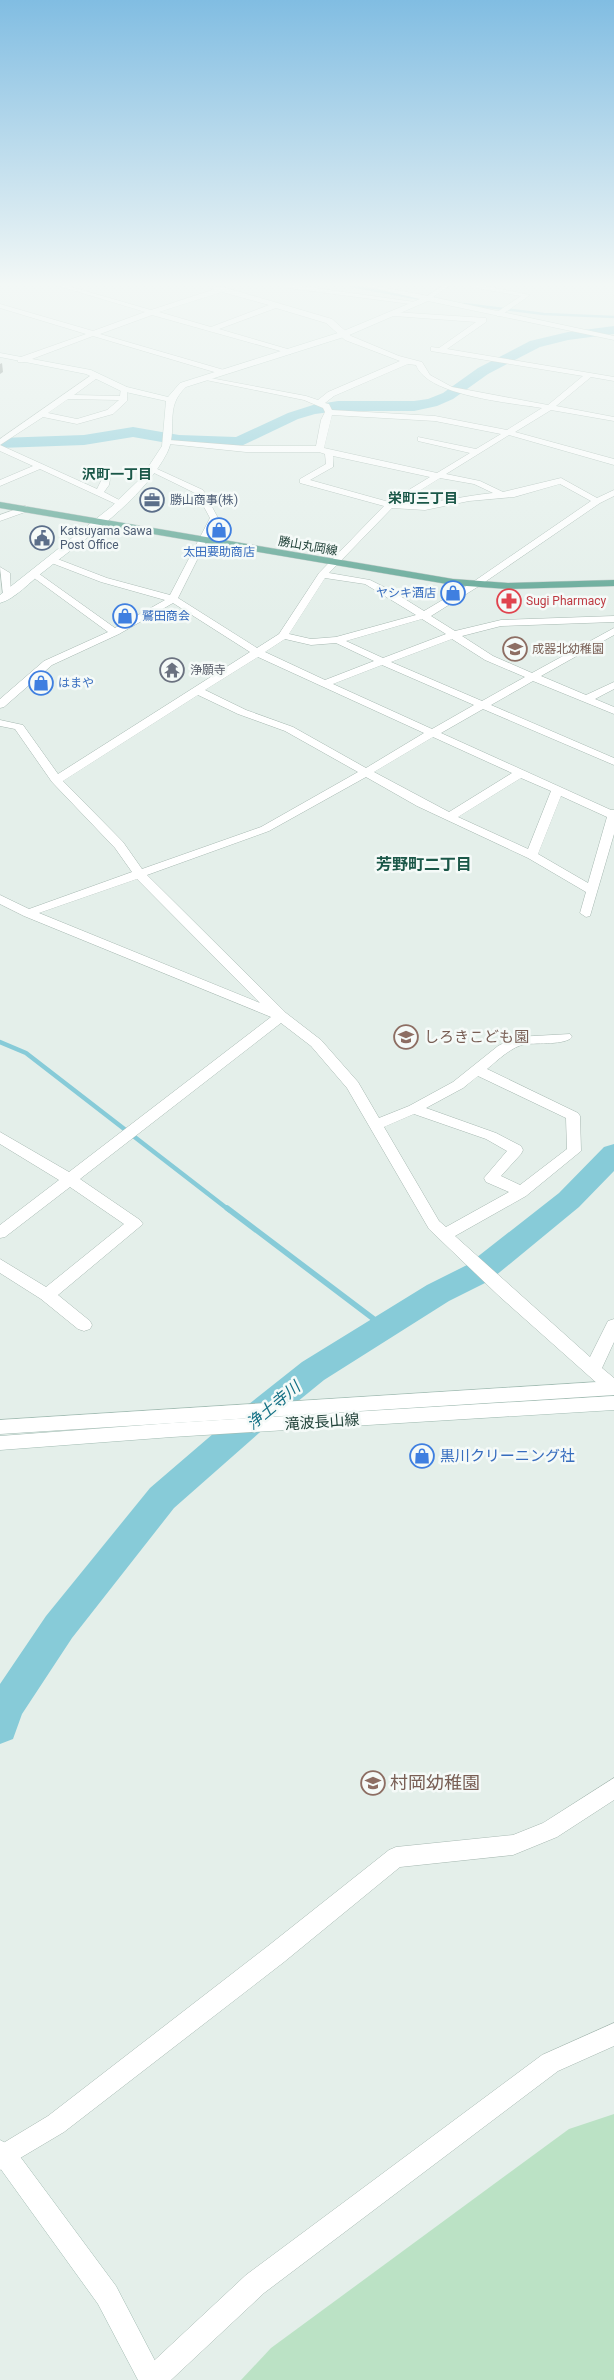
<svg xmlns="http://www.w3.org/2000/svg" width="614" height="2380" font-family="Roboto,'Noto Sans JP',sans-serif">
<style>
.green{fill:#bbe2c5}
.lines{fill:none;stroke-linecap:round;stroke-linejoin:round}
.stream-far2{stroke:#87cbd8;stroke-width:2.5}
.stream-far1{stroke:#87cbd8;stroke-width:4.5}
.stream{stroke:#87cbd8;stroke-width:5.5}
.river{fill:#87cbd8;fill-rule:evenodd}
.street-casing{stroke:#a6b8b1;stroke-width:1}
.secondary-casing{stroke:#a1bbb2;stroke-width:1}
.primary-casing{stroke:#c1cac8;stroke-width:1}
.street{fill:#fff;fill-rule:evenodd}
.secondary{fill:#fff;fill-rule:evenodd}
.primary{fill:#64a897;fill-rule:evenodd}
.shaded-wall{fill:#818d88}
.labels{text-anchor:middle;stroke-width:5;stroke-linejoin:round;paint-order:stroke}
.far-service-label{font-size:12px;fill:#4e5e75;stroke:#f5faf8;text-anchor:start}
.far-street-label{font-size:12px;fill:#214239;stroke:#f5faf8}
.far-shop-label{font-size:12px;fill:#366cbe;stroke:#f5faf8;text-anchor:start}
.far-health-label{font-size:12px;fill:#be3a42;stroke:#f5faf8;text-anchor:start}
.far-education-label{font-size:12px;fill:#785e54;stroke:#f5faf8;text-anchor:start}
.far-worship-label{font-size:12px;fill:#5b616d;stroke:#f5faf8;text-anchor:start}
.far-neighbourhood-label{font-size:14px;font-weight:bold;fill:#1a5748;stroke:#f5faf8}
.education-label{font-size:15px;fill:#785e54;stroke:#f5faf8;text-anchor:start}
.street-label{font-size:15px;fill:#214239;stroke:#f5faf8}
.shop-label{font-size:15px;fill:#366cbe;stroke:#f5faf8;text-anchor:start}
.neighbourhood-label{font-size:16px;font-weight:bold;fill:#1a5748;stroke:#f5faf8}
.water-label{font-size:16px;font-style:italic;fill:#147185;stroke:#f5faf8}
.near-education-label{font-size:18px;fill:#785e54;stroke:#f5faf8;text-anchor:start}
</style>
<rect width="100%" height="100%" fill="#e4efea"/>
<!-- green -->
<polygon class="green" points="614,2114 614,2380 241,2380 271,2348 569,2129"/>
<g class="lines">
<!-- stream-far2 -->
<g class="stream-far2">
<polyline points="351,286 426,300"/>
<polyline points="464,304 544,314 614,317"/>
</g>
<!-- stream-far1 -->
<polyline class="stream-far1" points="0,1042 26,1053 229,1210"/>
<!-- stream -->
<polyline class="stream" points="227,1208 383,1326"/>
<!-- river -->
<g class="river">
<polygon points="614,326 614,334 568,340 540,347 488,374 453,399 437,406 414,411 338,411 315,414 298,419 239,447 179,445 133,437 84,445 0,448 0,438 84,435 133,427 179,435 236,437 288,413 313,405 338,401 414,401 428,399 443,393 478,368 530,341 568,332"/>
<polygon points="614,1144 614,1171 579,1207 489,1281 449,1301 324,1380 259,1433 174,1508 72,1638 22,1714 13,1739 0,1744 0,1684 46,1616 150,1488 235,1415 302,1362 427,1285 467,1265 559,1193 604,1147"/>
</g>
<!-- street casing -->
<g class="street-casing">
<g id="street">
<path d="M 59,286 L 68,286 L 151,310 L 215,289 L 208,286 L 223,287 L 332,319 L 351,336 L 399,356 L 422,362 L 430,375 L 452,387 L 548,405 L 583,376 L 431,351 L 431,347 L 439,348 L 476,322 L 394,316 L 390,314 L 394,312 L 486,318 L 486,322 L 447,349 L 614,377 L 614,381 L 591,377 L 556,406 L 614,417 L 614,421 L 551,410 L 515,432 L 614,459 L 614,465 L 509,435 L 446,474 L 480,481 L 503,492 L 561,478 L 597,498 L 614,490 L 614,496 L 600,503 L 479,586 L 431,616 L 455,631 L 501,620 L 614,616 L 614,622 L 501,626 L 462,636 L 493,656 L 532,673 L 614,628 L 614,635 L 541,676 L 586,695 L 614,682 L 614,689 L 595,699 L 614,707 L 614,714 L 533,681 L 491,705 L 614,758 L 614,765 L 483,709 L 441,733 L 611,810 L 614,810 L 614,834 L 590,916 L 586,917 L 580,913 L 586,892 L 528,858 L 417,806 L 366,777 L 269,831 L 147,875 L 286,1013 L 321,1040 L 358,1082 L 379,1118 L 409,1106 L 453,1082 L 498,1046 L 516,1037 L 570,1034 L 572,1037 C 566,1045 537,1043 526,1044 C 512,1046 498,1060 487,1069 L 578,1113 L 580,1116 L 581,1151 L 526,1196 L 455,1236 L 590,1357 L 608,1321 L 614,1319 L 614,1342 L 602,1368 L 614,1378 L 614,1395 L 608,1393 L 499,1296 L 429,1229 L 347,1088 L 311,1046 L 281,1023 L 80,1179 L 140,1220 L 143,1224 L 58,1295 L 90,1321 L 92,1325 L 90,1329 L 84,1331 L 78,1329 L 41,1299 L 0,1273 L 0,1259 L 46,1287 L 124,1224 L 70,1187 L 5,1237 L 0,1238 L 0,1225 L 59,1180 L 0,1144 L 0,1132 L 69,1172 L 271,1017 L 24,916 L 0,904 L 0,895 L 29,909 L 132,872 L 115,848 L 52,782 L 15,729 L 0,726 L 0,720 L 23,725 L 58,774 L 250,652 L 173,603 L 119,634 L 52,665 L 4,707 L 0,708 L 0,699 L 44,661 L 108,632 L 30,575 L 38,573 L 115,628 L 165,600 L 101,582 L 49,562 L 49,558 L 55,558 L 107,578 L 170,595 L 210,518 L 197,494 L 148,470 L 155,468 L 203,490 L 218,518 L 178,598 L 257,648 L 279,634 L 319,573 L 384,506 L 300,483 L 300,479 L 326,464 L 325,454 L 319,452 L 246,452 L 169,444 L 165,442 L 169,440 L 246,446 L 316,446 L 321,420 L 325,412 L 323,408 L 304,400 L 201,379 L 205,377 L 306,396 L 318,400 L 328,392 L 400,361 L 345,340 L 326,323 L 276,308 L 219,329 L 291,350 L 291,354 L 152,315 L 100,334 L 224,370 L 225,372 L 221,374 L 93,336 L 24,362 L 18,362 L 18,358 L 86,334 L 0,308 L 0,304 L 93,331 L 145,312 ZM 222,292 L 269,305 L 211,327 L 159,312 ZM 408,364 L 416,365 C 427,396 512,403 542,408 L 507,430 L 435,416 L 332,410 L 329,404 L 325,403 L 334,396 ZM 332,415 L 435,421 L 501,434 L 476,449 L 418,437 L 418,441 L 470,453 L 437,473 L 324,448 ZM 333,456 L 430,477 L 389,502 L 310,480 L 333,467 ZM 440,478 L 474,484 L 493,493 C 461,496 432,505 400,503 ZM 560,484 L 591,501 L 473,582 L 424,611 L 392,591 L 370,580 L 329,573 L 392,508 L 425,510 L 469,501 L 514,497 ZM 325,578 L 365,584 L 416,615 L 336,637 L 311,639 L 289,634 ZM 422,619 L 446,634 L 383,658 L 346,641 ZM 285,639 L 311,645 L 336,643 L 374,661 L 325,680 L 265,652 ZM 452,639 L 485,660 L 525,677 L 482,701 L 391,662 ZM 258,657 L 424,733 L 366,768 L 293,727 L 246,710 L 205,690 ZM 382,665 L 474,705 L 432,729 L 333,684 ZM 198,695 L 238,714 L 285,731 L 358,772 L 261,827 L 142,869 L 123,842 L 63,781 ZM 433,737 L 512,773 L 449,812 L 374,772 ZM 521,778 L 551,791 L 528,849 L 458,817 ZM 561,796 L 607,817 L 588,883 L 538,854 ZM 137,879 L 260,1003 L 39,913 ZM 478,1076 L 566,1118 L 567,1149 L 520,1185 L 501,1176 L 521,1154 L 523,1150 L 521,1146 L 496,1133 L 426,1108 L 463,1088 ZM 414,1114 L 486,1139 L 507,1151 L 484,1178 L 486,1182 L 509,1192 L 446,1227 L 439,1221 L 384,1127 Z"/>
<polygon points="285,286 301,286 422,303 418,305 288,288"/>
<polygon points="442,286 449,286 430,299 426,299 426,297"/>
<polygon points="473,286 485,286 530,295 500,316 497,316 497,312 521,296 476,288"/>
<path d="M 93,374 L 100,376 L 74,395 L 120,396 L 121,387 L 127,387 L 127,401 L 113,414 L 77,424 L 43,417 L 0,445 L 0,439 ZM 68,399 L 119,400 L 107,410 L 77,419 L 48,413 Z"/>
<polygon points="0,445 97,489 105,473 111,473 109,485 104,492 125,503 118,505 40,469 0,486 0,480 33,466 0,451"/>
<polygon points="25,506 28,507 28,511 0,521 0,515"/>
<polygon points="0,567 10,573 11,596 3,594"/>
<polygon points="614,1778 614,1800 557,1837 513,1855 400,1867 284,1962 64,2132 0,2170 0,2145 48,2116 268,1946 389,1850 396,1847 513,1835 543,1823"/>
<polygon points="614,2023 614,2046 558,2071 264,2293 171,2380 139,2380 143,2371 246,2275 542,2055"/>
</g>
</g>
<!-- secondary casing -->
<g class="secondary-casing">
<g id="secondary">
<path d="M 365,286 L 376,286 L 428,296 L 614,336 L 614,340 L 428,301 L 347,336 L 186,387 C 163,408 179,429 167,453 C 142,501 84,539 43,572 C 31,581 15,599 0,603 L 0,595 L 111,507 L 141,478 L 162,446 L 166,401 L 121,391 L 86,374 L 0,357 L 0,353 L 91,370 L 127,387 L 168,397 L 180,383 L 341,332 L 420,299 Z"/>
<polygon points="614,1381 614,1395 0,1434 0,1420"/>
<polygon points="614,1396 614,1410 172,1437 0,1450 0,1436 172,1423"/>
<polygon points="0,2140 13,2147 116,2286 165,2380 138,2380 98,2304 0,2168"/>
</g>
</g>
<!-- primary casing -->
<g class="primary-casing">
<polygon id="primary" points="0,502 453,579 508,583 614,580 614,586 508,589 453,585 0,508"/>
</g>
<!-- street -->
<use href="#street" class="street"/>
<!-- secondary -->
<use href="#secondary" class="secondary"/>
<!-- primary -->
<use href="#primary" class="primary"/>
</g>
<!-- shaded-wall -->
<polygon class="shaded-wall" points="2,363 3,372 0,374 0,364"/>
<!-- sky -->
<linearGradient id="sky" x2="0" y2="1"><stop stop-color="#81bde2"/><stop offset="0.46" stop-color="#f3f8f6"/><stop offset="1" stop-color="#f3f8f6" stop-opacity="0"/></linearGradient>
<rect width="614" height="619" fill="url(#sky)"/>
<!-- icons -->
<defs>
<g id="office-ring" transform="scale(1.25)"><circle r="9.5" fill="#f5faf8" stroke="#5c6f8a" stroke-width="1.5"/><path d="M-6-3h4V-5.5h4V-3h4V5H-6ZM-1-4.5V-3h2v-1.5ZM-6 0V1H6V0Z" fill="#5c6f8a"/></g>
<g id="shop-ring" transform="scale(1.25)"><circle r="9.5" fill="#f5faf8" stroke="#3f7fe0" stroke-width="1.5"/><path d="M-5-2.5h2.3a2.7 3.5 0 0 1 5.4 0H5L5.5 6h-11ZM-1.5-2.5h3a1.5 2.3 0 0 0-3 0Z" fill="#3f7fe0"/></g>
<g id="civic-ring" transform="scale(1.25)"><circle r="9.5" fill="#f5faf8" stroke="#5c6f8a" stroke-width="1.5"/><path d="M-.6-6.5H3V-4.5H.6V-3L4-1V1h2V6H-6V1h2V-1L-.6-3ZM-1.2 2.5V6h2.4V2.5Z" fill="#5c6f8a"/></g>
<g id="pharmacy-ring" transform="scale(1.25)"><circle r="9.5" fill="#f5faf8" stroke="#e0444e" stroke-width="1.5"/><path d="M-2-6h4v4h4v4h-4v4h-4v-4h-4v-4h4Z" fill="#e0444e"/></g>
<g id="school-ring" transform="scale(1.25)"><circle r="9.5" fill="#f5faf8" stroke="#8d6e63" stroke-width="1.5"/><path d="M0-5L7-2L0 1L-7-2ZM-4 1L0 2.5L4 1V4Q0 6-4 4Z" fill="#8d6e63"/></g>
<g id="temple-ring" transform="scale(1.25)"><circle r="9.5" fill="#f5faf8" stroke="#6b7280" stroke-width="1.5"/><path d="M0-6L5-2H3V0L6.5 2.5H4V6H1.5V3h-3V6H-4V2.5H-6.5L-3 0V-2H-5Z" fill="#6b7280"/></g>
</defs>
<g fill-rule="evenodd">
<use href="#office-ring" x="152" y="500"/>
<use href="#shop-ring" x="219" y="530"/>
<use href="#civic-ring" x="42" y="538"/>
<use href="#shop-ring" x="453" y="593"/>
<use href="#pharmacy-ring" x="509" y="601"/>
<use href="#shop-ring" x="125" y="616"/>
<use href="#school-ring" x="515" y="649"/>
<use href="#temple-ring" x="172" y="670"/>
<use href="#shop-ring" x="41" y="683"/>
<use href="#school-ring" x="406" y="1037"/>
<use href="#shop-ring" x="422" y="1456"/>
<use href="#school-ring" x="373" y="1783"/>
</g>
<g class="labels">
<!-- far-service labels -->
<g class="far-service-label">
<text x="170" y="504">勝山商事(株)</text>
<text x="60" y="535">Katsuyama Sawa<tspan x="60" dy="14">Post Office</tspan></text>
</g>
<!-- far-street labels -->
<g class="far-street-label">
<text transform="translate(308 546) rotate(10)" y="4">勝山丸岡線</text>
</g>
<!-- far-shop labels -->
<g class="far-shop-label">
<text x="219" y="556" text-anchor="middle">太田要助商店</text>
<text x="436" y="597" text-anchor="end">ヤシキ酒店</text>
<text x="142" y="620">鷲田商会</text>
<text x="58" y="687">はまや</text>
</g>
<!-- far-health labels -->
<g class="far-health-label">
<text x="526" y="605">Sugi Pharmacy</text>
</g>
<!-- far-education labels -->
<g class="far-education-label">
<text x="532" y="653">成器北幼稚園</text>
</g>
<!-- far-worship labels -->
<g class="far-worship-label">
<text x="190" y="674">浄願寺</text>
</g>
<!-- far-neighbourhood labels -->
<g class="far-neighbourhood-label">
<text x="117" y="479">沢町一丁目</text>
<text x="423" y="503">栄町三丁目</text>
</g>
<!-- education labels -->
<g class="education-label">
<text x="424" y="1042">しろきこども園</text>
</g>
<!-- street labels -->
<g class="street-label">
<text transform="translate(322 1422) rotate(-4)" y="5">滝波長山線</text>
</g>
<!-- shop labels -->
<g class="shop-label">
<text x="440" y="1461">黒川クリーニング社</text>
</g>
<!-- neighbourhood labels -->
<g class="neighbourhood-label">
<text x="424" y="870">芳野町二丁目</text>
</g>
<!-- water labels -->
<g class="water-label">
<text transform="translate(273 1405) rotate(-40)" y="6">浄土寺川</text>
</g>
<!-- near-education labels -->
<g class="near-education-label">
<text x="390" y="1789">村岡幼稚園</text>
</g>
</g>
</svg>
